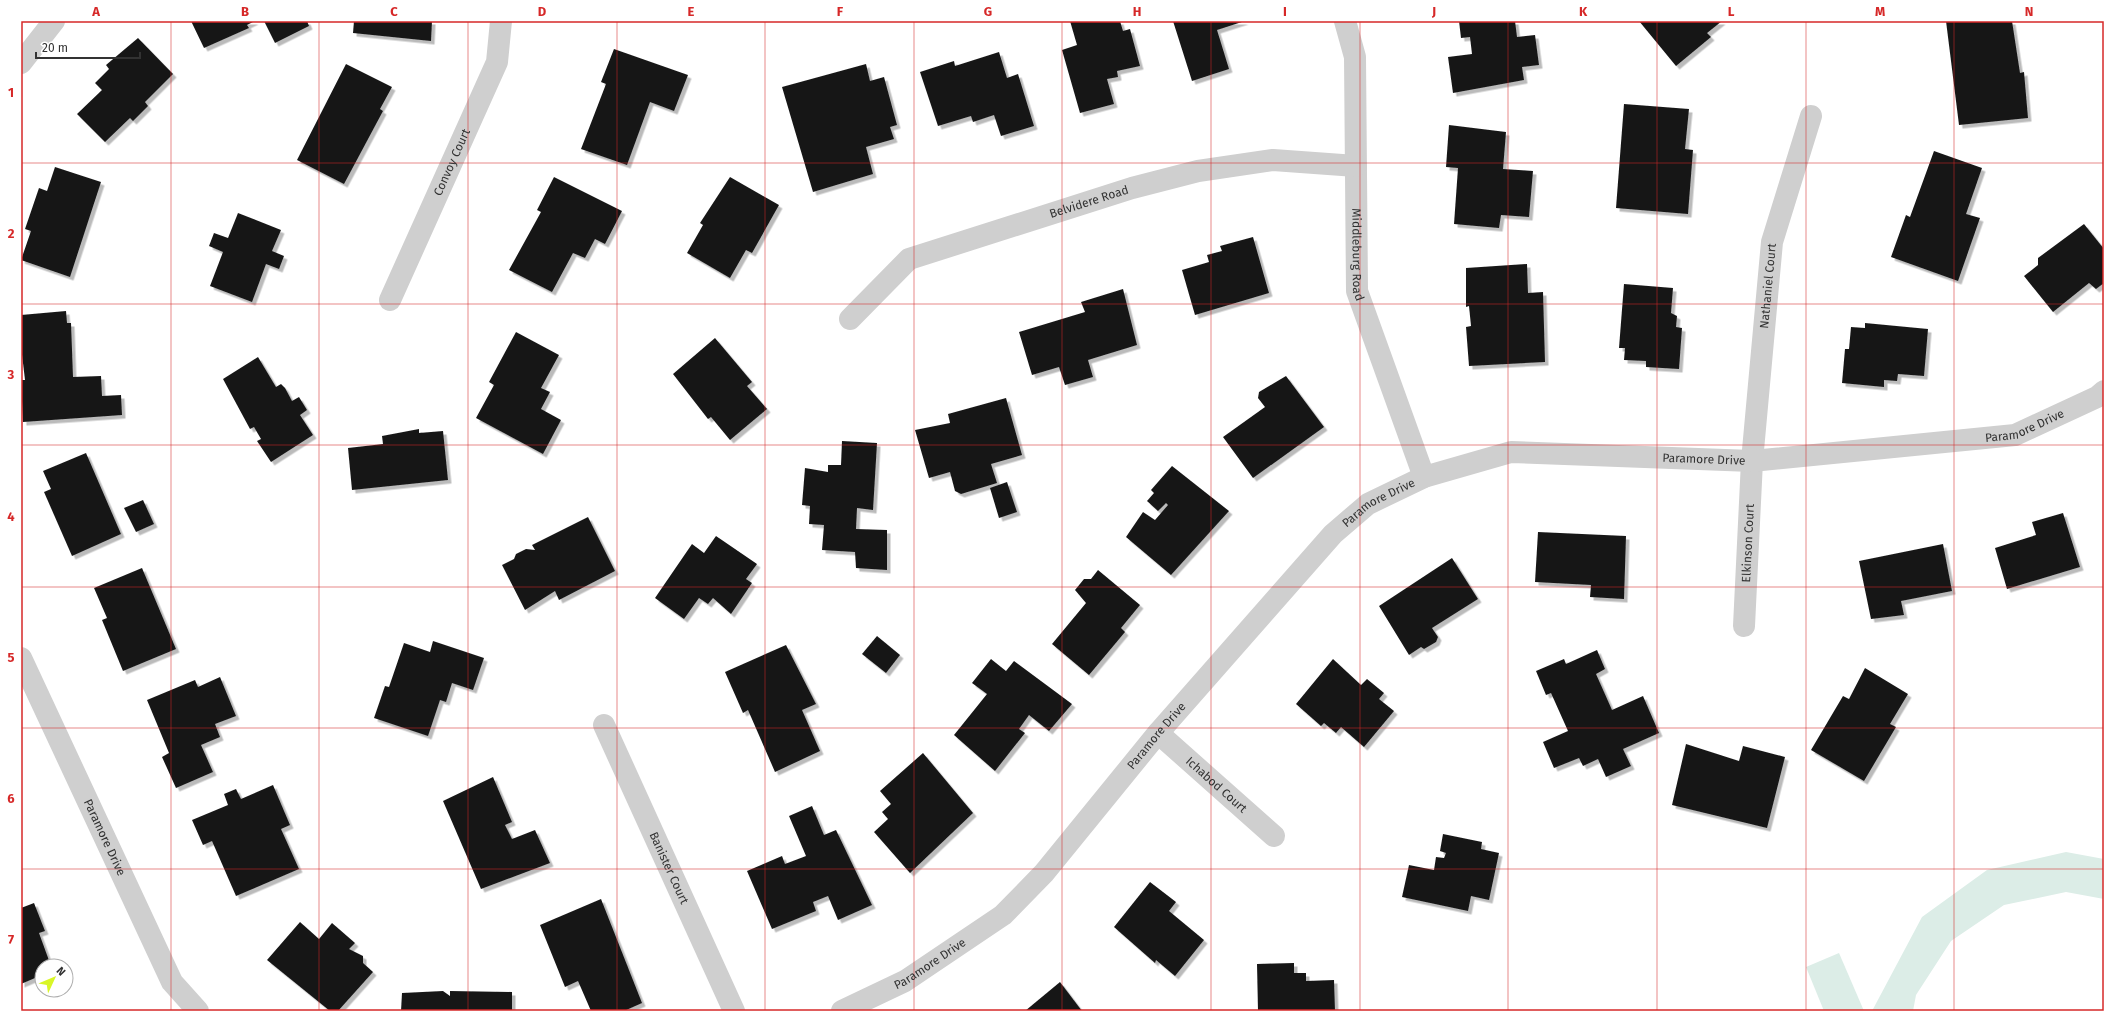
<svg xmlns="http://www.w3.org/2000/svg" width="2125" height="1032" font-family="'Fira Sans',sans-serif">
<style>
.green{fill:#dcede7}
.building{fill:#191919;filter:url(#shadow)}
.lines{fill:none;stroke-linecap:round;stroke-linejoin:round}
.minor{stroke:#cfcfcf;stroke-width:22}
.grid{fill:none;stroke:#d62828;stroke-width:1;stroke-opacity:0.55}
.labels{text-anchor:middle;stroke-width:4;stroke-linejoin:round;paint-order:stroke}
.street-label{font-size:12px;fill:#323232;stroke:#fff}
.neatline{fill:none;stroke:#d62828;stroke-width:1.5}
.grid-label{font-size:13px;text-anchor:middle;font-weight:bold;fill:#d62828}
</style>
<defs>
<filter id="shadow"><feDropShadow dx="3.5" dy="3.5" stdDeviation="0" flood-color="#0004"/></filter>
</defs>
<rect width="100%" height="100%" fill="#fff"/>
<!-- green -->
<g class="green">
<polygon points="2066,852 2104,859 2104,899 2066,892 2004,905 1951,941 1916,995 1913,1011 1872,1011 1922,917 1987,870"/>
<polygon points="1839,953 1864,1011 1824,1011 1806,967"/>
</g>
<!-- building -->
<g class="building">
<polygon points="191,21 255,21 247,25 249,28 204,48"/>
<polygon points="264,21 307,21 309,26 275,43"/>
<polygon points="354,21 432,21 431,41 353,33"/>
<polygon points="1070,21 1120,21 1123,31 1130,29 1140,66 1117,71 1118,77 1107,79 1114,104 1080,113 1062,50 1077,45"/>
<polygon points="1173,21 1245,21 1217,30 1229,69 1192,81"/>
<polygon points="1459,21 1515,21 1517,37 1535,35 1539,65 1522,67 1524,80 1453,93 1448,57 1472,54 1470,37 1461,38"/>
<polygon points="1639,21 1722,21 1707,33 1711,37 1676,66"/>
<polygon points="1946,21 2012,21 2020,73 2024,72 2028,118 1959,125"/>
<polygon points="138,38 173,74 145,102 148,106 133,121 130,118 105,142 77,114 102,90 95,83 109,69 106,65"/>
<polygon points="614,49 688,75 674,111 650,102 627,165 581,149 606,84 601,82"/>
<polygon points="999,52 1007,78 1018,74 1034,126 1001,136 994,115 973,122 971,116 938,126 920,72 954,61 955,66"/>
<polygon points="346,64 392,87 380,109 383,111 344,184 297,160"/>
<polygon points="866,64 870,81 884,77 897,125 890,127 894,139 866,147 873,174 813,192 782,87"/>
<polygon points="1624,104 1689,109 1685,149 1693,150 1688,214 1616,208"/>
<polygon points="1449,125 1506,132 1503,169 1533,171 1529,217 1501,215 1499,228 1454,224 1458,168 1446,167"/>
<polygon points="1934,151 1982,168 1966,214 1980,218 1958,281 1891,257 1906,215 1910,217"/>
<polygon points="55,167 101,182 70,277 21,260 31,231 25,229 39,188 47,191"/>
<polygon points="554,177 622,211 605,244 595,239 585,258 573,253 552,292 509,270 541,212 537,210"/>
<polygon points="730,177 779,205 752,253 746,250 730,278 687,253 703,225 700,223"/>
<polygon points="238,213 281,230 272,251 284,256 279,269 266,264 252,302 210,286 223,252 209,246 214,233 228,238"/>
<polygon points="2084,224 2104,249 2104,283 2096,289 2089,283 2053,312 2024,276 2038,265 2038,258"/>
<polygon points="1253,237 1269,293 1195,315 1182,270 1209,262 1207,255 1222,251 1220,246"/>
<polygon points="1527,264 1528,293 1543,292 1545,362 1469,366 1466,327 1471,326 1469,306 1466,307 1466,268"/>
<polygon points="1624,284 1673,288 1671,313 1677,316 1676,327 1682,328 1679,369 1646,367 1646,361 1624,360 1625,348 1619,348"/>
<polygon points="1123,289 1137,345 1088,360 1093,377 1065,385 1059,367 1032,375 1019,332 1085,312 1081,302"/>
<polygon points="66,311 67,323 71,323 73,377 101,376 102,396 121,395 122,415 23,422 21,380 25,380 21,346 21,315"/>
<polygon points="1865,323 1928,329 1924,376 1898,374 1897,381 1884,380 1884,387 1842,383 1845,349 1849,349 1851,327 1865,328"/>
<polygon points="516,332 559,355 541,388 550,392 541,409 561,420 543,454 476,418 494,385 489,382"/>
<polygon points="715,338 752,382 747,386 767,409 730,440 711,417 708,419 673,374"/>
<polygon points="258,357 276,387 281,384 285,388 292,401 299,397 307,410 300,415 313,435 271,462 257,441 261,439 254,427 250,429 223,379"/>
<polygon points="1286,376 1324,427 1253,478 1223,437 1265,407 1258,398 1259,392"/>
<polygon points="1006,398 1022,455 991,464 997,483 961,494 955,491 950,472 929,478 915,430 950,423 948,414"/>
<polygon points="419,429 419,433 443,431 448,480 352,490 348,448 383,444 382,436"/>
<polygon points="842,441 877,443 873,510 857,508 856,529 887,530 887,570 856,568 855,552 822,550 824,525 809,524 810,506 802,505 805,468 828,472 828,465 841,465"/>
<polygon points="86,453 121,534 72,556 44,492 51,489 43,471"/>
<polygon points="1172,466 1229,511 1171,575 1126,537 1143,512 1155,520 1168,505 1166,503 1158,511 1147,501 1154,493 1151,490"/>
<polygon points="1007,482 1017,512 999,518 990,488"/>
<polygon points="143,500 154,524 136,532 124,508"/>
<polygon points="2063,513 2080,567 2007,589 1995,548 2036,535 2032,522"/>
<polygon points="588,517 615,571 559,600 555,591 525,610 502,565 514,559 516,554 526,549 535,550 532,545"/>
<polygon points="1538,532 1626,536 1624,599 1590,597 1591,585 1535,582"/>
<polygon points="716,536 757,564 746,579 752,583 731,614 713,598 708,604 699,598 684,619 655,598 692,544 704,553"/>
<polygon points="1943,544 1952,591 1901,601 1904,615 1871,619 1859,561"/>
<polygon points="1452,558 1478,599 1432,628 1438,637 1436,642 1424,649 1421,647 1409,655 1379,606"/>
<polygon points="142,568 176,649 123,671 102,620 107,618 94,588"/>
<polygon points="1098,570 1140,605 1121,628 1125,632 1089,675 1052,644 1086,603 1075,590 1084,579 1091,579"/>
<polygon points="877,636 900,655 886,673 862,654"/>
<polygon points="433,641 484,658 473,690 452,683 446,702 440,700 428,736 374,718 385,686 389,687 404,643 430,652"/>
<polygon points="786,645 816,704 802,710 820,751 775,772 748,710 743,713 725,672"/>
<polygon points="1597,650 1605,669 1596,674 1612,710 1643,696 1659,733 1623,749 1631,766 1606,777 1598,759 1583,766 1579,758 1554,768 1543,742 1568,731 1551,693 1546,695 1536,671 1564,659 1566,664"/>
<polygon points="991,659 1006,671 1014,661 1072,704 1049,731 1029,715 1019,729 1025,733 995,771 954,735 987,694 972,683"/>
<polygon points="1333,659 1361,685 1367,679 1384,693 1379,699 1394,711 1364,747 1341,727 1336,733 1324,723 1321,726 1296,704"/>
<polygon points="1865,668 1908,694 1890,724 1896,727 1864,781 1811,750 1843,696 1849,699"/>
<polygon points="220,677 236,716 215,724 220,737 201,745 213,772 176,788 162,757 169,753 147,700 195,680 198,687"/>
<polygon points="1686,744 1739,761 1743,746 1785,757 1767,828 1672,805"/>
<polygon points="923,753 973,813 910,873 874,832 888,819 882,812 891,804 880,791"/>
<polygon points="493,777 512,822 505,825 512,839 535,830 550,863 481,889 443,801"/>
<polygon points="273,785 290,825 281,829 299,869 236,896 212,841 203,845 192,820 228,805 224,794 236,789 241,799"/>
<polygon points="812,806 824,835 836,830 872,905 838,920 828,896 813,902 816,911 772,929 747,871 782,856 785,864 806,856 789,816"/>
<polygon points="1443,834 1482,842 1481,849 1499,853 1489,900 1471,896 1468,911 1402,897 1409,865 1434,870 1436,857 1444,858 1446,853 1440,851"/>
<polygon points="1150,882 1176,902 1169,911 1204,940 1175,976 1156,960 1155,963 1114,927"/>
<polygon points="601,899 642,1003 624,1011 591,1011 578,981 565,987 540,925"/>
<polygon points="34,903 45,931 39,933 51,966 42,966 42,975 21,984 21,908"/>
<polygon points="300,922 319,939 332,923 355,943 349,949 363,956 363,963 373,972 338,1011 330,1011 267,960"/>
<polygon points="1294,963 1294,973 1306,973 1306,981 1334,980 1335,1011 1258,1011 1257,964"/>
<polygon points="1060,982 1082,1011 1025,1011"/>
<polygon points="443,991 450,996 450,991 512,992 512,1011 401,1011 402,993"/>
</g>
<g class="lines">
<!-- minor -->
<g class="minor">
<path id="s1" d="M 1345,21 L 1355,57 L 1357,291 L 1424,477"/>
<polyline points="21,63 54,21"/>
<path id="s2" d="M 390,300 L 497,62 L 501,21"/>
<path id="s3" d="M 850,319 L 909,259 L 1132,188 L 1198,171 L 1273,160 L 1356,166"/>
<path id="s4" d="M 1744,626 L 1752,461 L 1772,242 L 1811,116"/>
<path id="s5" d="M 21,658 L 172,982 L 198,1011"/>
<path id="s6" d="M 604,725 L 734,1011"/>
<path id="s7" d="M 1158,733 L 1274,836"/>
<path id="s8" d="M 842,1011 L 905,981 L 1003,915 L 1044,873 L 1158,733 L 1333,534 L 1368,504 L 1424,477 L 1511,452 L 1752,461 L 2015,435 L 2097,397 L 2104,391"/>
</g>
</g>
<!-- grid -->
<path class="grid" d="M 171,21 L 171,1011M 319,21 L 319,1011M 468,21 L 468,1011M 617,21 L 617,1011M 765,21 L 765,1011M 914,21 L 914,1011M 1062,21 L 1062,1011M 1211,21 L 1211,1011M 1360,21 L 1360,1011M 1508,21 L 1508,1011M 1657,21 L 1657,1011M 1806,21 L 1806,1011M 1954,21 L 1954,1011M 21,163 L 2104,163M 21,304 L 2104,304M 21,445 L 2104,445M 21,587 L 2104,587M 21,728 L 2104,728M 21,869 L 2104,869"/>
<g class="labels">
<!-- street labels -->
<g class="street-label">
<text dy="4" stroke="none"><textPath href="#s2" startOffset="151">Convoy Court</textPath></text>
<text dy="4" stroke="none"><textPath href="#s3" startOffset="273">Belvidere Road</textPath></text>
<text dy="4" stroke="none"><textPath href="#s1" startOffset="235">Middleburg Road</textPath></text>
<text dy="4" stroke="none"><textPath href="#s4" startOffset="341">Nathaniel Court</textPath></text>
<text dy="4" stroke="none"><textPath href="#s8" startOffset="1408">Paramore Drive</textPath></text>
<text dy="4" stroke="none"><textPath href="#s8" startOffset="1084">Paramore Drive</textPath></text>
<text dy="4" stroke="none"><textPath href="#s8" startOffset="748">Paramore Drive</textPath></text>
<text dy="4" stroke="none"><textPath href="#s4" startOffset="83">Elkinson Court</textPath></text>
<text dy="4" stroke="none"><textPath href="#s8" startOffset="424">Paramore Drive</textPath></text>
<text dy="4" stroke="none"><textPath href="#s7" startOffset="78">Ichabod Court</textPath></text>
<text dy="4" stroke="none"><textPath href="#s5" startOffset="198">Paramore Drive</textPath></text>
<text dy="4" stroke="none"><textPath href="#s6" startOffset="157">Banister Court</textPath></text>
<text dy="4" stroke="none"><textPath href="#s8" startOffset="100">Paramore Drive</textPath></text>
</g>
</g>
<!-- border -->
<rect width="2125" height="1032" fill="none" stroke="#ffffff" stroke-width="44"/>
<!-- north arrow -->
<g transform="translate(54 978) rotate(46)"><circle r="19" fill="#ffffff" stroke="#adadad"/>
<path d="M0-3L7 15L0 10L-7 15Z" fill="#d9f627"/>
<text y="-6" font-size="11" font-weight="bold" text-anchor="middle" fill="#323232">N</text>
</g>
<!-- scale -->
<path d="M36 52v6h104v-6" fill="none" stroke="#323232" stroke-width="2"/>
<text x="42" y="52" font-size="12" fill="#323232" stroke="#ffffff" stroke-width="3" paint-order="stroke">20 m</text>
<rect x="22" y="22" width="2081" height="988" class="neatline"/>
<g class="grid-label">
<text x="96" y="16">A</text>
<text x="245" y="16">B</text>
<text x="394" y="16">C</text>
<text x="542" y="16">D</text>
<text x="691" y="16">E</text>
<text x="840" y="16">F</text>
<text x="988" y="16">G</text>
<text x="1137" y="16">H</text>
<text x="1285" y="16">I</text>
<text x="1434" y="16">J</text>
<text x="1583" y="16">K</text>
<text x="1731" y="16">L</text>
<text x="1880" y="16">M</text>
<text x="2029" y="16">N</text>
<text x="11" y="97">1</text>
<text x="11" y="238">2</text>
<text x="11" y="379">3</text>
<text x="11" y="521">4</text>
<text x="11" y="662">5</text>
<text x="11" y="803">6</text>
<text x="11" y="944">7</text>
</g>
</svg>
